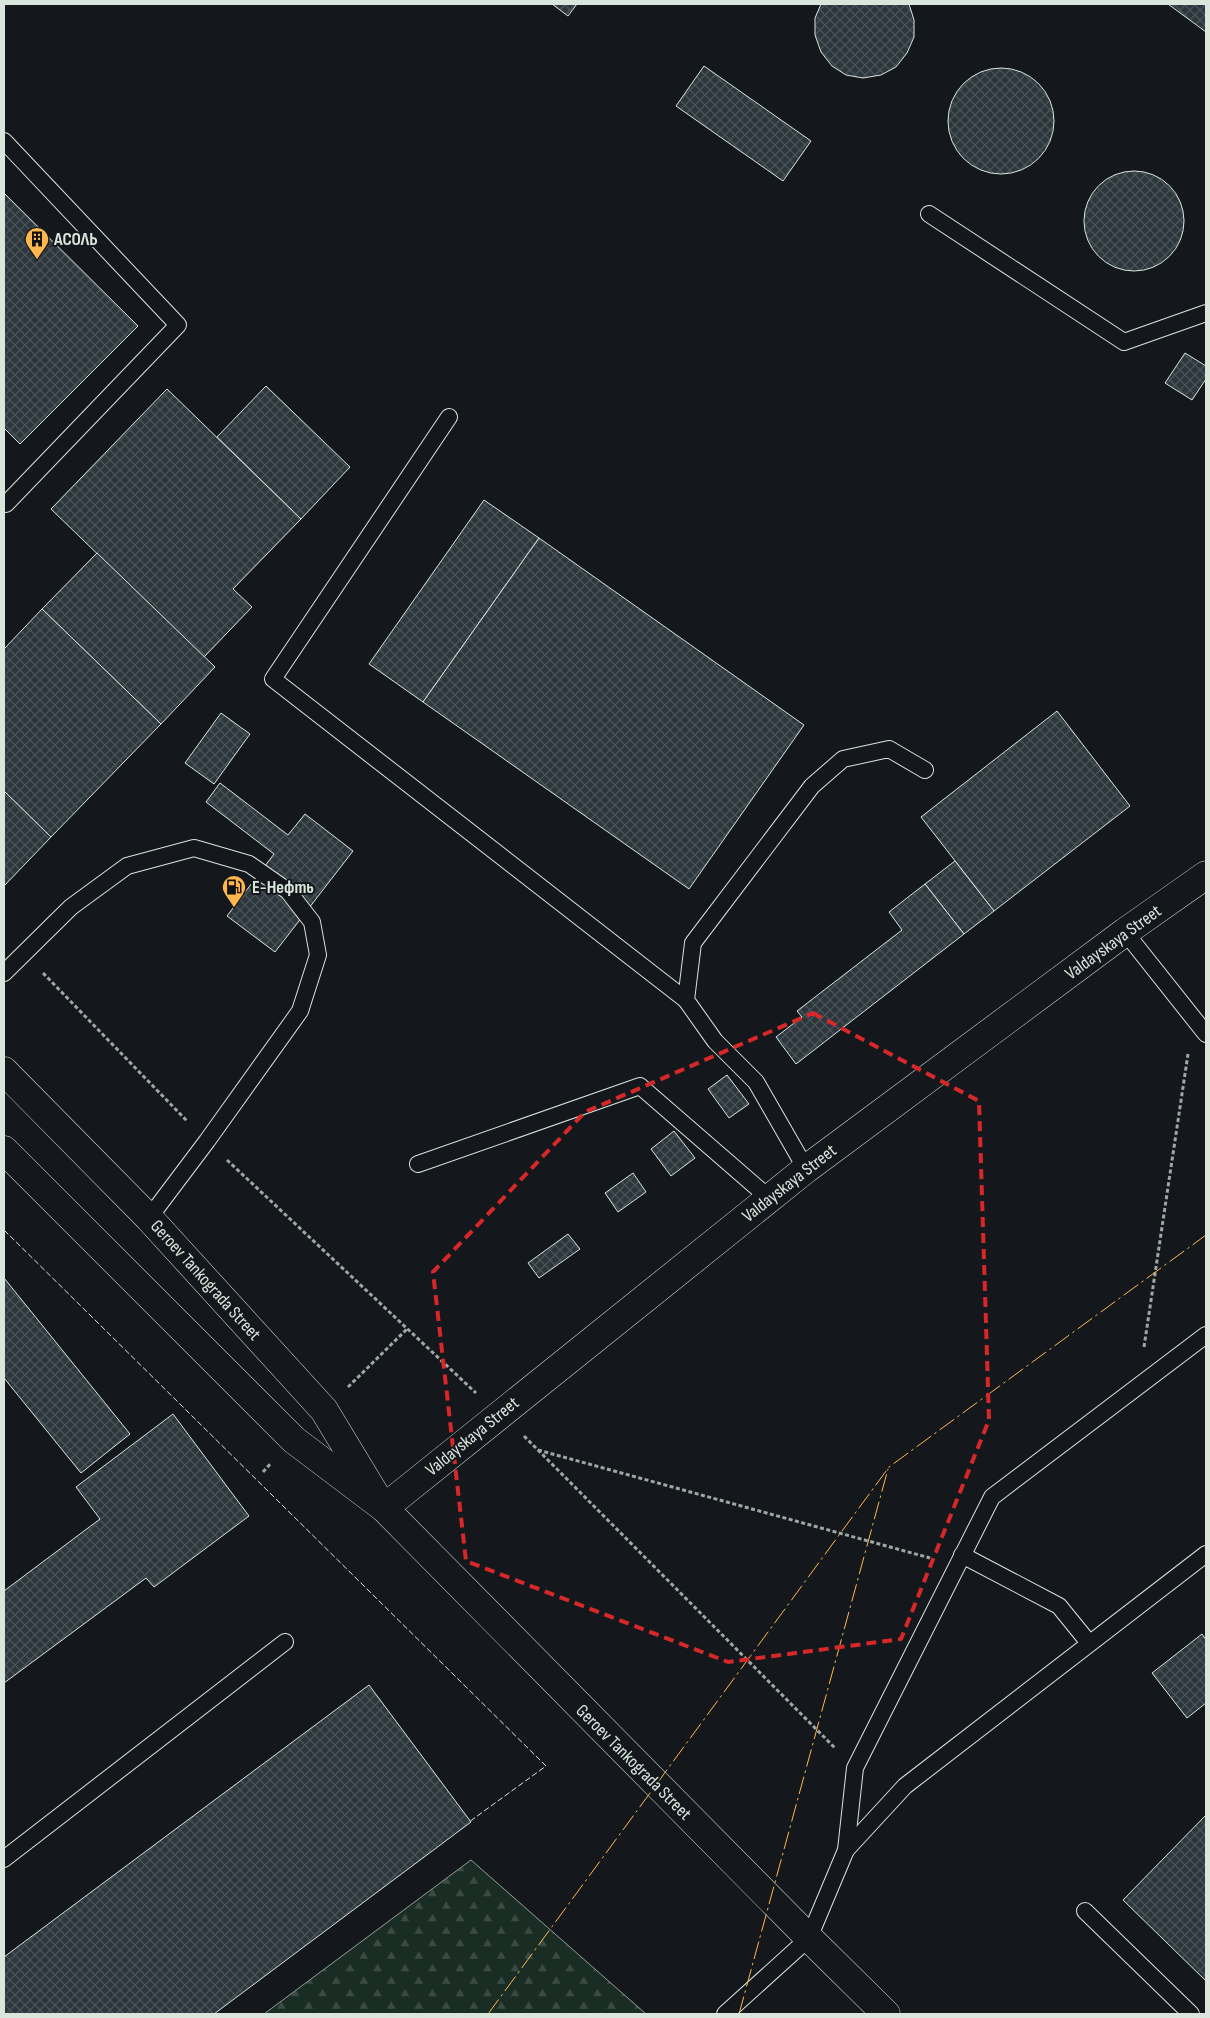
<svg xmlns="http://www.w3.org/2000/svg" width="1210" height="2018" font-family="'Sofia Sans Condensed',sans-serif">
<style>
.forest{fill:url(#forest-firs);stroke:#939e99}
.building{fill:url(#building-cross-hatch);stroke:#d8e6dc}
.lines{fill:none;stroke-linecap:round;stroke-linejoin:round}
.service-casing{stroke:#d8e6dc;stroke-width:18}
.tertiary-casing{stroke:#d8e6dc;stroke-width:29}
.primary-casing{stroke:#d8e6dc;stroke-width:29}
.path{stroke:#9da8a2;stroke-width:3;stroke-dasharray:4 2.5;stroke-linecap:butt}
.service{stroke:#14181c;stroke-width:16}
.tertiary{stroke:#14181c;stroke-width:28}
.primary{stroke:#14181c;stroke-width:28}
.fence{stroke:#d8e6dc;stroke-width:1;stroke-dasharray:6 2.5;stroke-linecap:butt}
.power{stroke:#ffb74d;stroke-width:1;stroke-dasharray:18 4 2.5 4;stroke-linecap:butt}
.marked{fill:none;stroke:#d62828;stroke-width:4;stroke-dasharray:10 6;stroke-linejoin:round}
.labels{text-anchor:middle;stroke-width:4;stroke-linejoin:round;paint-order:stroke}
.poi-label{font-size:18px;font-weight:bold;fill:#d8e6dc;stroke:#14181c;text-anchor:start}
.street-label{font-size:18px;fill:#d8e6dc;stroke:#14181c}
</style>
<defs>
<pattern id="forest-firs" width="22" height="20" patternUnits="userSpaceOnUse" patternTransform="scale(1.25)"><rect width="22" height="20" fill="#1a2d24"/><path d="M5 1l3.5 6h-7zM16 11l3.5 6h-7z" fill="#3b4b43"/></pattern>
<pattern id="building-cross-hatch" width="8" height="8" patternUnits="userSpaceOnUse" patternTransform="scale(1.25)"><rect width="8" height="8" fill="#2c363c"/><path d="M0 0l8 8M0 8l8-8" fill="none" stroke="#4a5358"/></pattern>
</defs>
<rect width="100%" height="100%" fill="#14181c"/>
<!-- forest -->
<polygon class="forest" points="471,1860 646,2014 264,2014"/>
<!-- building -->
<g class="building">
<polygon points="552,4 577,4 568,16"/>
<polygon points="821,4 909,4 914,20 914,37 907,53 896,67 881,75 863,78 846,75 832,66 821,52 815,35 815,18"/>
<polygon points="1168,4 1206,4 1206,32"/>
<polygon points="704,66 811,141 783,181 676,106"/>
<circle cx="1001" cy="121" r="53"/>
<circle cx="1134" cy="221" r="50"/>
<polygon points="4,193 138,326 20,444 4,428"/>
<polygon points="1185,353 1206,366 1206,379 1192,400 1165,383"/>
<polygon points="266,386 350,467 301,519 217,437"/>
<polygon points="167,389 301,519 233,589 252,607 204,657 51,509"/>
<polygon points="484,500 539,538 423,702 369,664"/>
<polygon points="539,538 804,725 689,889 423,702"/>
<polygon points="97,553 215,667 161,724 42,609"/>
<polygon points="42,609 161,724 51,837 4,791 4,649"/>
<polygon points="1057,711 1130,806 994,911 921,817"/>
<polygon points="221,713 250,734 214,784 185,763"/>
<polygon points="220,783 288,835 305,814 353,851 275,952 227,916 274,854 206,802"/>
<polygon points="4,791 51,837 4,886"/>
<polygon points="955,861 994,911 964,934 925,884"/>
<polygon points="925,884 964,934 796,1064 776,1037 802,1017 797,1011 902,930 889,912"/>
<polygon points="727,1075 749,1104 729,1118 708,1089"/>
<polygon points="674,1131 695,1158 671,1176 651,1149"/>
<polygon points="633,1173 646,1192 618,1212 605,1193"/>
<polygon points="568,1234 580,1249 539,1278 528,1263"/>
<polygon points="4,1278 130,1434 81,1473 4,1378"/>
<polygon points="173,1414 249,1516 154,1587 146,1578 4,1683 4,1591 100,1519 76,1487"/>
<polygon points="1202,1634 1206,1640 1206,1703 1187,1718 1152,1673"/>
<polygon points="369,1685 471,1822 214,2014 4,2014 4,1957"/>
<polygon points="1206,1815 1206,1981 1123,1900"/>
</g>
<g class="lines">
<!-- service casing -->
<g class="service-casing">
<g id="service">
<polyline points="4,141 178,325 6,504 4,502"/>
<polyline points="929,214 1124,342 1206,313"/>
<polyline points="449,417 273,679 686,1000"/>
<polyline points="1125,932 1206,1034"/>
<polyline points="4,973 71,907 127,866 194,848 249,864 288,891 312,922 318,955 300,1011 207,1141 149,1218"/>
<polyline points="418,1164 640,1086 769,1198"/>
<polyline points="806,1169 756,1082 715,1041 686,1000 693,943 812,786 843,759 889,749 925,770"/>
<polyline points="962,1555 1059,1606 1089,1643"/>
<polyline points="846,1850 905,1786 1206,1554"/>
<polyline points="4,1859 285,1642"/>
<polyline points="1085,1911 1191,2014"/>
<polyline points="725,2014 809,1938 846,1850 855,1768 992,1497 1206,1335"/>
</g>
</g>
<!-- tertiary casing -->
<g class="tertiary-casing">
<polyline id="tertiary" points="384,1508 806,1169 1125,932 1206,875"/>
</g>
<!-- primary casing -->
<g class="primary-casing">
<g id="primary">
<polyline points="4,1071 149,1218 324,1410 376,1496"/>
<polyline points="4,1150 294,1440 384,1508 809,1938 886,2014"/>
</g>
</g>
<!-- path -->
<g class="path">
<polyline points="43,973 187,1121"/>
<polyline points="227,1160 476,1393"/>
<polyline points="1144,1347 1188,1054"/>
<polyline points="348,1387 407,1329"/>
<polyline points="524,1436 835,1748"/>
<polyline points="538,1450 930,1558"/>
<polyline points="263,1472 271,1463"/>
</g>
<!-- service -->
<use href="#service" class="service"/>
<!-- tertiary -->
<use href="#tertiary" class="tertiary"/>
<!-- primary -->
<use href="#primary" class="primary"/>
<!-- fence -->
<polyline class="fence" points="4,1230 546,1766 469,1822"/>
<!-- power -->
<g class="power">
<polyline points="488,2014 889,1467 1206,1235"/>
<polyline points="739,2014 888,1469"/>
</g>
</g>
<!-- marked area -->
<path class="marked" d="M 813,1013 L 979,1101 L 989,1420 L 901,1639 L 728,1662 L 466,1561 L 433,1272 L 585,1112 Z"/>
<!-- icons -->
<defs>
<g id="building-pin" transform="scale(1.25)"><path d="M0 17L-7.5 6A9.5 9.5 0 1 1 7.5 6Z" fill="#ffb74d" stroke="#14181c"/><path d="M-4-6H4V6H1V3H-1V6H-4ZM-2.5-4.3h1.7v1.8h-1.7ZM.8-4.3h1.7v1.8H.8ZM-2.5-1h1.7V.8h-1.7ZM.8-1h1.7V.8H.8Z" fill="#111"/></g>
<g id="fuel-pin" transform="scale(1.25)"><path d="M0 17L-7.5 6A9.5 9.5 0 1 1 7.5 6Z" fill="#ffb74d" stroke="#14181c"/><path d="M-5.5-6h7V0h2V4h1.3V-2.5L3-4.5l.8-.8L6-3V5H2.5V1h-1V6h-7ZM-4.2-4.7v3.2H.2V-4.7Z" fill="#111"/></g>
</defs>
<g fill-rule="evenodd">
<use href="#building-pin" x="37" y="239"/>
<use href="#fuel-pin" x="234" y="887"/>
</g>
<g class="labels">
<!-- poi labels -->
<g class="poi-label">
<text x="54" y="245">АСОЛЬ</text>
<text x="252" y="893">E-Нефть</text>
</g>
<!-- street labels -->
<g class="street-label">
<text transform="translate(1113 942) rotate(-36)" y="6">Valdayskaya Street</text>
<text transform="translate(789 1183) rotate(-38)" y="6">Valdayskaya Street</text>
<text transform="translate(206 1280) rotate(48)" y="6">Geroev Tankograda Street</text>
<text transform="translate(472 1436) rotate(-39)" y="6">Valdayskaya Street</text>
<text transform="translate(634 1762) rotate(45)" y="6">Geroev Tankograda Street</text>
</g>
</g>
<!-- border -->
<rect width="1210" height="2018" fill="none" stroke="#d8e6dc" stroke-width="10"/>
</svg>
